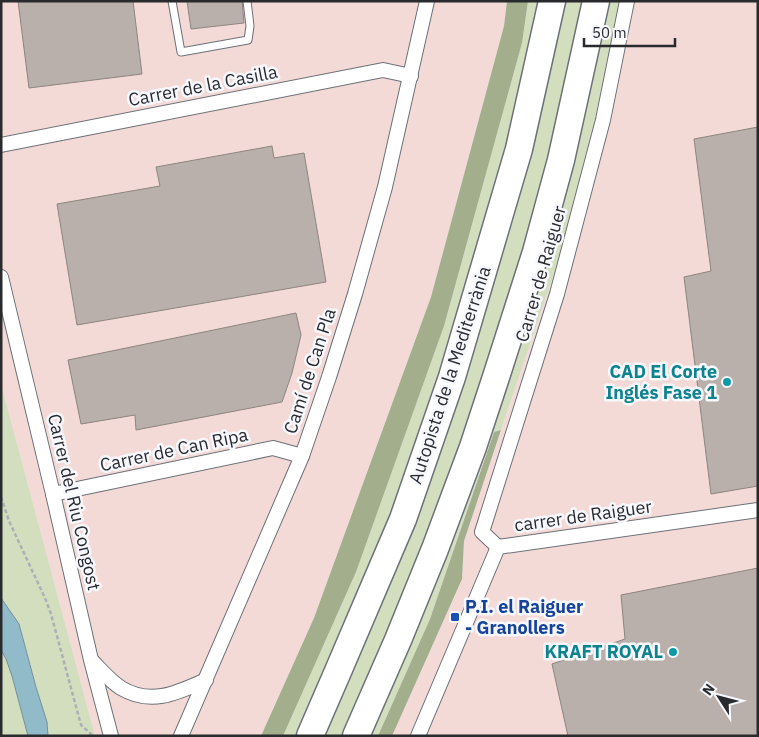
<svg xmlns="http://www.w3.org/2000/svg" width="759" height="737" font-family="'IBM Plex Sans',sans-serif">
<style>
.industrial{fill:#f4dad6}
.green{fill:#d3debe}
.forest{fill:#a2ae8c}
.water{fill:#92bbca;stroke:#72909b}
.building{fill:#b9b0ab;stroke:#8d8480}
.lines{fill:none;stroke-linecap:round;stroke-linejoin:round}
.service-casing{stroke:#6c7078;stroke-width:9}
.minor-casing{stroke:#6c7078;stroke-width:16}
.motorway-casing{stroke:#6c7078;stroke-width:29}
.path{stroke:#acafb6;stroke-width:2.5;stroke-dasharray:4 2.5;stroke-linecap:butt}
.service{stroke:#fff;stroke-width:7}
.minor{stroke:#fff;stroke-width:14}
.motorway{stroke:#fff;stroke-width:26}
.culture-dot{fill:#0f9aa8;stroke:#f6f8fd;stroke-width:2}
.transit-dot{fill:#1a4fb4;stroke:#f6f8fd;stroke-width:2}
.labels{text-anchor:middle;stroke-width:5;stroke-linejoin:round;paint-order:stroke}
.street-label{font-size:18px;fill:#282a2d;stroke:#f6f8fd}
.culture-label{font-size:18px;font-weight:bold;fill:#0d838f;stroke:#f6f8fd;text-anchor:end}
.transit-label{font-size:18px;font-weight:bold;fill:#164399;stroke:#f6f8fd;text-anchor:start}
</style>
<rect width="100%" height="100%" fill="#e7ebf4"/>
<!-- industrial -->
<g class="industrial">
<polygon points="1,1 507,1 504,26 431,297 314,618 261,736 95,736 1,384"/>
<polygon points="620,1 758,1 758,736 392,736 462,579 464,541 559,259 607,75"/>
</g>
<!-- green -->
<g class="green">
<polygon points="528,1 620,1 607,75 559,259 501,430 493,433 430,619 378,736 283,736 356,572 444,326 522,43"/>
<polygon points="1,384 95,736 48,736 48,728 19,624 1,598"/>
<polygon points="1,650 6,659 12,676 28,736 1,736"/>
</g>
<!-- forest -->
<g class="forest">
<polygon points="507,1 528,1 522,43 444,326 356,572 283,736 261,736 314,618 431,297 504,26"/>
<polygon points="501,430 464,541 462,579 392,736 378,736 430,619 494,432"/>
</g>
<!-- water -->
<polygon class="water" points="1,598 19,624 36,687 47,722 48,736 28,736 12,676 6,659 1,650"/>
<!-- building -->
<g class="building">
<polygon points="18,1 133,1 142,74 29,88"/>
<polygon points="187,1 242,1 244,23 191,29"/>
<polygon points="758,127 758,486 711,494 684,277 711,271 694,139"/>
<polygon points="272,146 274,158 304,153 326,282 77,325 57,204 160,186 156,167"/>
<polygon points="296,313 301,335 292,373 282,402 136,430 135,415 81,424 68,360"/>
<polygon points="758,568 758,736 568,736 552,664 625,639 621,595"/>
</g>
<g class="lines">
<!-- service casing -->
<g class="service-casing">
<polyline id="service" points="172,1 181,52 248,40 250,26 247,1"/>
</g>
<!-- minor casing -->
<g class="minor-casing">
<g id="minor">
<polyline points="1,145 383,70 411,76"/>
<polyline points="1,277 53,494 91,660 111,736"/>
<polyline points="53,494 273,448 302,456"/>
<polyline points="498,547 482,532 557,294 603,120 627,1"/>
<path d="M 92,661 C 101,670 110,681 121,688 C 151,706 177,693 206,680"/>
<polyline points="181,736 302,456 329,377 355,294 385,187 427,1"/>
<polyline points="418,736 498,547 758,510"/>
</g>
</g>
<!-- motorway casing -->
<g class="motorway-casing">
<g id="motorway">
<polyline points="310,736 339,669 403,519 452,377 519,149 552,1"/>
<polyline points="356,736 398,640 435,549 473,447 497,374 536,252 561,160 596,1"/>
</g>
</g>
<!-- path -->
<polyline class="path" points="1,497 9,521 45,598 51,614 81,725 93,736"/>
<!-- service -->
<use href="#service" class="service"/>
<!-- minor -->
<use href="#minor" class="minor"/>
<!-- motorway -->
<use href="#motorway" class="motorway"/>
</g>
<!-- markers -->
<g class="culture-dot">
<circle cx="727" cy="382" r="5"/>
<circle cx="673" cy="652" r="5"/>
</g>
<rect class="transit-dot" x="450" y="612" width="10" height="10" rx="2.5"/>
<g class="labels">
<!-- street labels -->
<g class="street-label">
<text transform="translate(203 86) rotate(-11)" y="6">Carrer de la Casilla</text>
<text transform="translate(541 274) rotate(-74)" y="6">Carrer de Raiguer</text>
<text transform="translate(310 371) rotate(-72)" y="6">Camí de Can Pla</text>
<text transform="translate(450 375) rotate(-72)" y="6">Autopista de la Mediterrània</text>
<text transform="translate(174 450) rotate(-12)" y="6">Carrer de Can Ripa</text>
<text transform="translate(74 502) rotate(77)" y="6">Carrer del Riu Congost</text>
<text transform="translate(583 516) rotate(-8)" y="6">carrer de Raiguer</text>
</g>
<!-- culture labels -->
<g class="culture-label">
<text x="717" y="378">CAD El Corte<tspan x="717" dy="21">Inglés Fase 1</tspan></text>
<text x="663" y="658">KRAFT ROYAL</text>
</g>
<!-- transit labels -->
<g class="transit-label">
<text x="465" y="613">P.I. el Raiguer<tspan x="465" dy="21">- Granollers</tspan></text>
</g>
</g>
<!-- border -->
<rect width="759" height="737" fill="none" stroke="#282a2d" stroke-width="5"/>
<!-- north arrow -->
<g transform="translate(719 697) rotate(306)" stroke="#f6f8fd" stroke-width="4" paint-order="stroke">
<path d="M0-4L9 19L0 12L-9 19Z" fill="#282a2d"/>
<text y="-8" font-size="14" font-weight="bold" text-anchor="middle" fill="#282a2d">N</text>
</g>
<!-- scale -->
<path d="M584 38v8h91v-8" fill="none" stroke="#282a2d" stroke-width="2.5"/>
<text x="592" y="38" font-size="15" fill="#282a2d" stroke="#f6f8fd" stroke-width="4" paint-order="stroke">50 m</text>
</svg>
